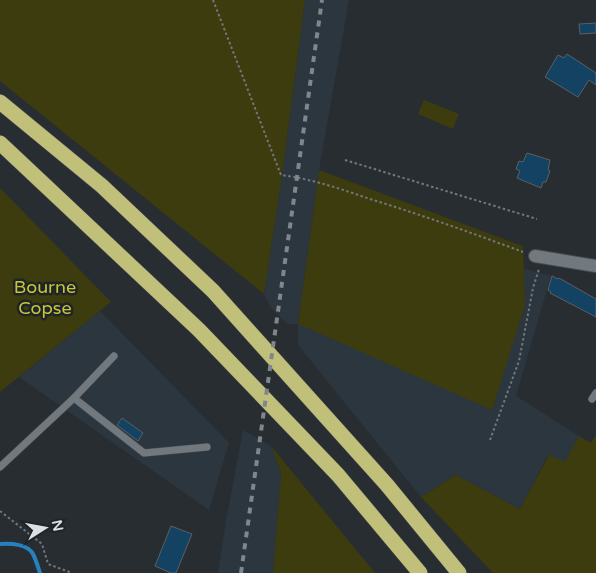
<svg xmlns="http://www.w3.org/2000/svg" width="596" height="573" font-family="'Varela Round',sans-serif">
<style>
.built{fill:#2b363f}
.green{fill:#3d3c0e}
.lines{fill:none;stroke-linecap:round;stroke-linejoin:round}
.stream{stroke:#2682bf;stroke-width:4}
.building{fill:#134263;stroke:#5a6065}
.service-casing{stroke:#464b4e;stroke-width:8}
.minor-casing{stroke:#464b4e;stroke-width:14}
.motorway-casing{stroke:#464b4e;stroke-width:16}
.path{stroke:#72777b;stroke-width:2;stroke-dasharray:2.5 2.5;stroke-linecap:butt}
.service{stroke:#72797e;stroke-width:7}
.minor{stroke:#72797e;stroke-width:12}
.motorway{stroke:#c0c07a;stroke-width:15}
.rail{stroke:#81868a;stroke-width:4;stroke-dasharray:6 6;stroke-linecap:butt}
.labels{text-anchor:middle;stroke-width:5;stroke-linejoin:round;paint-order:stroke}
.park-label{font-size:18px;fill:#c8c539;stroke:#1e2428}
</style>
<rect width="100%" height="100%" fill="#282d32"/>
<!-- built -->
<g class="built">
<polygon points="305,0 349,0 319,170 298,324 525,305 523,268 551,276 516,396 579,436 565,463 548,455 520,509 456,475 421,497 298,345 298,324 287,324 271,308 264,294 282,175"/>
<polygon points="100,311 229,443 209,510 19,377"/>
<polygon points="243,430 271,446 281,473 273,573 218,573 226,521"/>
</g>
<!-- green -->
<g class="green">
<polygon points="0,0 305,0 282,175 264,294 0,81"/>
<polygon points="424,100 459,114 453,129 418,114"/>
<polygon points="319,170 523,246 525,305 492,410 298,324"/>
<polygon points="0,188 111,302 0,392"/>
<polygon points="596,435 596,573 493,573 421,497 456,475 520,509 549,455 565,462 579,436 591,443"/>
<polygon points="271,446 375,573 273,573 281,473"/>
</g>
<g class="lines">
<!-- stream -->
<path class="stream" d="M 0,544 C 10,543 28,544 33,554 C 36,560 38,567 40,573"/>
</g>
<!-- building -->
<g class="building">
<polygon points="596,23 596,33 580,34 579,24"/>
<polygon points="567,54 596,73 596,85 589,80 578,97 545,77 558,55 564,58"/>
<polygon points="527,153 550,160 548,170 550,171 546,182 543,182 541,188 517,178 520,171 516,169 519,161 523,162"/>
<polygon points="552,276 558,279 559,278 596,299 596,317 550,293 551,292 548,290"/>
<polygon points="122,418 143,433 138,441 117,425"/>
<polygon points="171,526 192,534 176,573 171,573 155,566"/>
</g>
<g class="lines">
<!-- service casing -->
<g class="service-casing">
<g id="service">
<polyline points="74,398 144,453 207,447"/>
<polyline points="592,399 596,393"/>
<polyline points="0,467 74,398 114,356"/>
</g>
</g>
<!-- minor casing -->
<g class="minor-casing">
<polyline id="minor" points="535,256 596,266"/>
</g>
<!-- motorway casing -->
<g class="motorway-casing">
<g id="motorway">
<polyline points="0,102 102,186 213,291 387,485 459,573"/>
<polyline points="0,143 199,330 338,475 420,573"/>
</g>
</g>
<!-- path -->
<g class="path">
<path d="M 213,0 L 281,175 C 312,179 341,189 370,199 C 422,215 472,233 523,252"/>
<polyline points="345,160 537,219"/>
<polyline points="490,440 519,361 533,288 539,269"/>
<polyline points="0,511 42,544 48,564 72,573"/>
</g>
<!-- service -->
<use href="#service" class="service"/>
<!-- minor -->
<use href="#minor" class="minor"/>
<!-- motorway -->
<use href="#motorway" class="motorway"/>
<!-- rail -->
<polyline class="rail" points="241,573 322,0"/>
</g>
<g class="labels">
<!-- park labels -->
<g class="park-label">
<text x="45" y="293">Bourne<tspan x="45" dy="21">Copse</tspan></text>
</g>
</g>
<!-- north arrow -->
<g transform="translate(45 528) rotate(79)" stroke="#1e2428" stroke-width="4" paint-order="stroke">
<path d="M0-4L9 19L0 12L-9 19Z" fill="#dce0e3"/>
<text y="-8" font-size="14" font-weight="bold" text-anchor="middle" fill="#dce0e3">N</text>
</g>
</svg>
